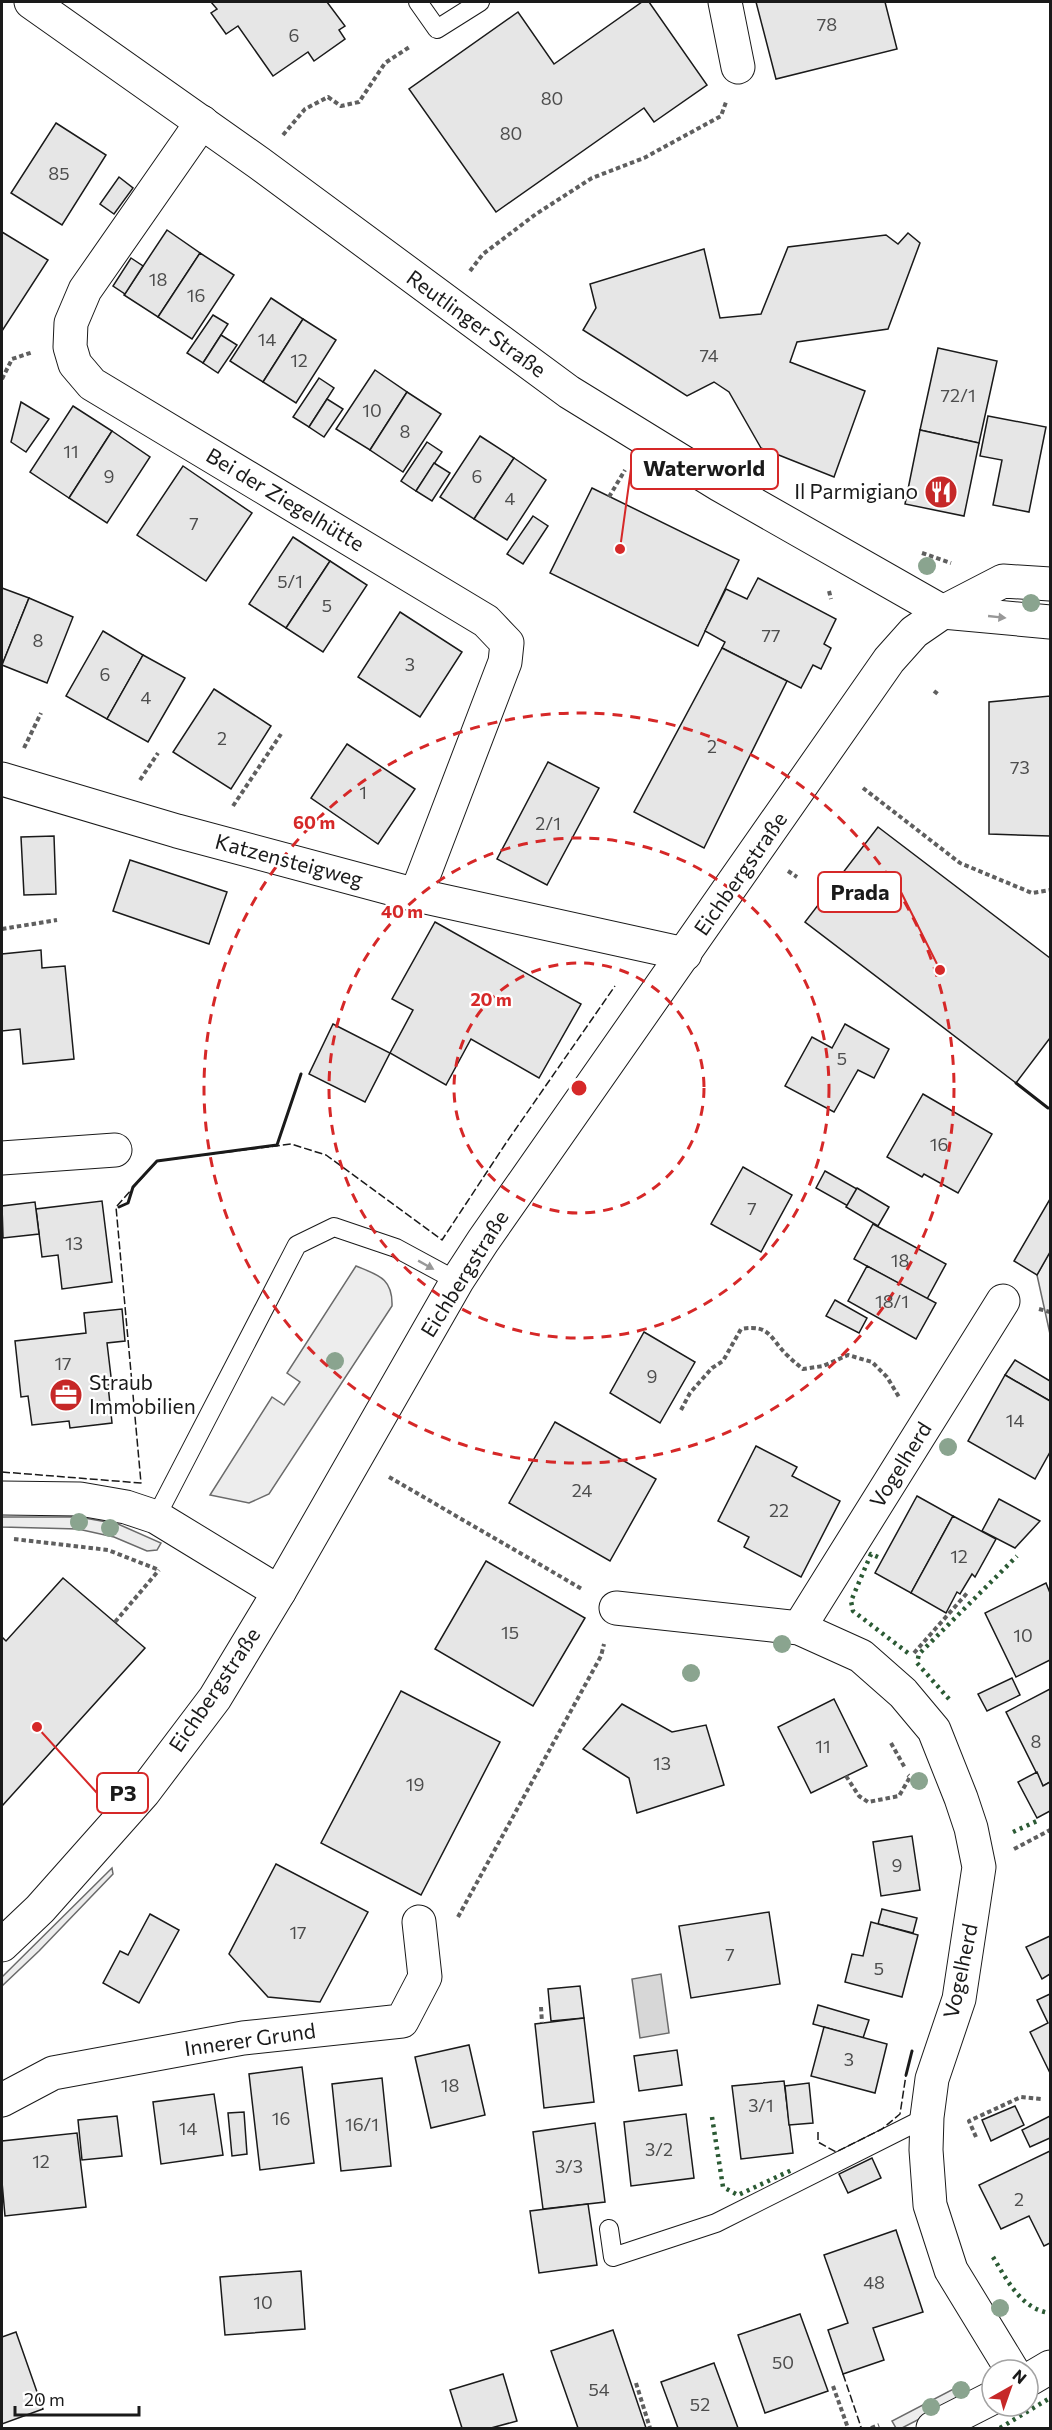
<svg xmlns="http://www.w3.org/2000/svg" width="1052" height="2430" font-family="Commissioner,sans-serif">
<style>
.green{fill:#ededed;stroke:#6a6a6a;stroke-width:1.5}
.water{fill:#d7d7d7;stroke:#6a6a6a;stroke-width:1.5}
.building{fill:#e6e6e6;stroke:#1a1a1a;stroke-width:1.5}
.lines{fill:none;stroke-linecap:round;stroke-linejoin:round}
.lane-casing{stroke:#1a1a1a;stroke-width:20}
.street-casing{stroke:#1a1a1a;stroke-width:35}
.secondary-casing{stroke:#1a1a1a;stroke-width:35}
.path{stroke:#5f5f5f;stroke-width:4;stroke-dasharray:4.5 3;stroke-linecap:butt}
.lane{stroke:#fff;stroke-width:18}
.street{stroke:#fff;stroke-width:33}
.secondary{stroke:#fff;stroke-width:33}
.hedge{stroke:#2b5a34;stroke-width:4.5;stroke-dasharray:3 4.5;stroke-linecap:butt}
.fence{stroke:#1a1a1a;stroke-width:1.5;stroke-dasharray:8 3;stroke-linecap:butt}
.wall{stroke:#1a1a1a;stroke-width:3}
.tree{fill:#8aa48f}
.oneway{fill:#989898}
.ring{fill:none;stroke:#d62828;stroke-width:3;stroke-dasharray:10 8}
.labels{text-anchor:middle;stroke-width:4.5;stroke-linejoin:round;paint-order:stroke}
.number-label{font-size:18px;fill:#4d4d4d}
.street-label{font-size:21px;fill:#1a1a1a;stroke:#fff}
.poi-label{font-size:21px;fill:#1a1a1a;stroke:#fff;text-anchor:end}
.centre{fill:#d62828;stroke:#fff;stroke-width:3}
.ring-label{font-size:18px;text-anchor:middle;font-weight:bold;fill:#d62828;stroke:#fff;stroke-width:4.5;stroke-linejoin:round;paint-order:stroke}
.leader{fill:none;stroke:#d62828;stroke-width:2}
.callout-dot{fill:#d62828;stroke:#fff;stroke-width:2}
.callout{fill:#fff;stroke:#d62828;stroke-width:2}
.callout-label{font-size:22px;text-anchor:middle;font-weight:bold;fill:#1a1a1a}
</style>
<rect width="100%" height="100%" fill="#fff"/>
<!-- green -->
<g class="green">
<polygon points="1050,1252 1050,1334 1037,1275"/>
<path d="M 356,1266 C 378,1275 393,1278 392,1306 L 269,1494 L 249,1503 L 210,1495 L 272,1397 L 284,1405 L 300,1382 L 287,1373 Z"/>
<polygon points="2,1517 79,1517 118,1524 161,1543 157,1550 147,1551 114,1537 78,1529 2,1527"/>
<polygon points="112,1868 113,1874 39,1951 2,1986 2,1977"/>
<polygon points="965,2383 970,2393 902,2428 896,2428 892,2421"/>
</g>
<!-- water -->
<polygon class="water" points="661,1974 669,2033 640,2038 632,1979"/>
<!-- building -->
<g class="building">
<polygon points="211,2 327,2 345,26 339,30 345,39 314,61 308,52 273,76 238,26 226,34 211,13 217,9"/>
<polygon points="642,2 649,2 707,85 654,122 644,108 496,212 409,89 518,12 554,64"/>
<polygon points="756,2 885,2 897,49 776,79"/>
<polygon points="56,123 106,155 62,225 11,193"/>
<polygon points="119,177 133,188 114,214 100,204"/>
<polygon points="167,230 200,253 158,317 124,295"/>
<polygon points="2,232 48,260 2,331"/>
<polygon points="908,233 920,243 888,329 797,342 790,362 865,391 834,477 761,448 729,392 714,382 687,396 583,330 596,308 590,284 704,249 720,318 761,314 788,247 886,235 898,244"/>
<polygon points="200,253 234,275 192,339 158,317"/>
<polygon points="131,258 143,266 125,294 113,286"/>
<polygon points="271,298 303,319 263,382 230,361"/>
<polygon points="213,315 228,324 203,363 187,353"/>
<polygon points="303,319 336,340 296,403 263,382"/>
<polygon points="221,335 237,345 218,373 203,363"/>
<polygon points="938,348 997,361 979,443 920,430"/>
<polygon points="375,370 407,392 370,450 336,429"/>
<polygon points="319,378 334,388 309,427 293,417"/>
<polygon points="407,392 441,414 403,472 370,450"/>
<polygon points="327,399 343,409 324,437 309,427"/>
<polygon points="21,402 49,419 26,452 11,442"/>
<polygon points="73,406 112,431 69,498 30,472"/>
<polygon points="988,416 1046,427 1029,512 993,505 1002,460 980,456"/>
<polygon points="920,430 979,443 964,516 905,504"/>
<polygon points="112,431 150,457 107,523 69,498"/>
<polygon points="480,436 514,458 474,519 440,497"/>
<polygon points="427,442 442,452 416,491 401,481"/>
<polygon points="514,458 546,480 507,540 474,519"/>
<polygon points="434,463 450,473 432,501 416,491"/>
<polygon points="183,466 252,513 206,581 137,535"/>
<polygon points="592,488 739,560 698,646 550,573"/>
<polygon points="533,516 548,526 523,564 507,554"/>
<polygon points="293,537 330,561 286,628 249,604"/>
<polygon points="330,561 367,585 323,652 286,628"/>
<polygon points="758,578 836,619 824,644 831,648 821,669 813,665 801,688 722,648 725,642 705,631 726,589 747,599"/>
<polygon points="2,588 29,598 2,665"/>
<polygon points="29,598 73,617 47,683 2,665"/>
<polygon points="400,612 462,652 420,717 358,677"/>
<polygon points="103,631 143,655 107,719 66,696"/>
<polygon points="722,648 787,681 704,848 634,812"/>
<polygon points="143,655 185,678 148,742 107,719"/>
<polygon points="214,689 271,726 231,789 173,752"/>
<polygon points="1050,696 1050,836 989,834 989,702"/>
<polygon points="347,744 415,789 378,844 311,798"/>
<polygon points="548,762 599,788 547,885 497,859"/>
<polygon points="878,827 1050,958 1050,1038 1016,1083 805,922"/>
<polygon points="54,836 56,894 24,895 21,837"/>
<polygon points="130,860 227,892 209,944 113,911"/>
<polygon points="435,922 581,1004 539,1078 471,1039 446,1085 390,1053 413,1010 392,999"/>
<polygon points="41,950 42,968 65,966 74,1059 23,1064 20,1029 2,1031 2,954"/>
<polygon points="333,1024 390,1053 365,1102 309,1074"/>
<polygon points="845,1024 889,1049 874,1078 858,1070 834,1112 785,1086 812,1037 832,1048"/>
<polygon points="923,1094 992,1134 958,1193 924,1174 922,1177 887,1157"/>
<polygon points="743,1167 792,1195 761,1252 711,1224"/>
<polygon points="825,1171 857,1189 848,1206 816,1188"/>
<polygon points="857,1188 889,1207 878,1226 846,1207"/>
<polygon points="1050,1199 1050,1252 1037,1275 1014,1261"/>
<polygon points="102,1201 112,1282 62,1289 58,1255 42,1257 36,1209"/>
<polygon points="35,1202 39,1234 3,1238 2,1206"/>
<polygon points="873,1224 946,1264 927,1299 854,1259"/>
<polygon points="867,1266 936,1303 916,1339 848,1301"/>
<polygon points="835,1300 867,1318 859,1333 826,1316"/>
<polygon points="122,1309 125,1341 107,1343 112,1385 108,1385 112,1423 70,1428 69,1421 32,1425 28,1396 21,1397 15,1341 86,1333 84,1313"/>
<polygon points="644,1332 695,1362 660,1423 610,1393"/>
<polygon points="1015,1360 1050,1381 1050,1401 1005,1375"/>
<polygon points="1005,1375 1050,1401 1050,1452 1035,1479 968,1441"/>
<polygon points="555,1422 656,1479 610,1561 509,1503"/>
<polygon points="756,1446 797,1467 792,1476 840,1501 801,1577 744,1547 749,1537 718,1521"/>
<polygon points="917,1496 953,1516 911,1593 875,1573"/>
<polygon points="999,1499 1040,1521 1015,1548 982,1531"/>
<polygon points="953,1516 996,1539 975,1577 972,1574 960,1594 957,1592 946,1613 911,1593"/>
<polygon points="486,1561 585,1618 533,1706 435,1649"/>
<polygon points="63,1578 145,1648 2,1806 2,1637 6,1641"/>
<polygon points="1046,1583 1050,1593 1050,1660 1016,1677 985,1613"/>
<polygon points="1012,1678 1020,1695 987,1711 978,1694"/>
<polygon points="1050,1689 1050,1782 1043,1786 1006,1712"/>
<polygon points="401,1691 500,1742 421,1895 321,1843"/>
<polygon points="834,1699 867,1766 811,1793 778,1727"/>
<polygon points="622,1704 672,1732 706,1725 724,1785 637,1813 629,1778 583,1749"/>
<polygon points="1037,1772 1043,1786 1050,1782 1050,1811 1037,1818 1018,1782"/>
<polygon points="912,1836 920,1890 881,1896 873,1842"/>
<polygon points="276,1864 368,1912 320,2002 268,1997 229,1954"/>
<polygon points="882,1909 917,1918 913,1933 878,1924"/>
<polygon points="769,1912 780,1984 691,1998 679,1926"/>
<polygon points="150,1914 179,1930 139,2003 103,1983 120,1951 128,1955"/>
<polygon points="871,1922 918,1935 902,1997 845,1982 852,1954 863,1956"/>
<polygon points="1050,1936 1050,1974 1042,1979 1026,1947"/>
<polygon points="580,1986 584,2018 551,2021 548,1989"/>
<polygon points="1050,1994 1050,2073 1030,2032 1048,2023 1037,2000"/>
<polygon points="818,2005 869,2020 863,2038 813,2024"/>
<polygon points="584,2018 594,2102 544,2108 535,2024"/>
<polygon points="824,2027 887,2044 875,2093 811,2076"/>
<polygon points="469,2045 485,2115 431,2128 415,2057"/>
<polygon points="677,2050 682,2085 639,2091 634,2056"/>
<polygon points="302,2067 314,2163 260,2170 249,2074"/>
<polygon points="382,2078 391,2166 341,2171 332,2084"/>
<polygon points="784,2081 793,2153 741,2159 732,2086"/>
<polygon points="809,2083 813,2123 789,2125 785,2086"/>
<polygon points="214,2094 223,2155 161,2164 153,2102"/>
<polygon points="1015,2106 1024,2125 991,2141 982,2120"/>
<polygon points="244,2112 247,2154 232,2156 228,2113"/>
<polygon points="686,2114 694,2178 631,2186 624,2122"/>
<polygon points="117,2116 122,2156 82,2160 78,2120"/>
<polygon points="1050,2116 1050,2138 1030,2147 1022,2130"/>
<polygon points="595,2123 605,2202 543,2209 533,2132"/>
<polygon points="77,2133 86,2207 5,2216 2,2182 2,2141"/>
<polygon points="1050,2151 1050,2243 1044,2246 1029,2216 1001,2229 979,2185"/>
<polygon points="872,2158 881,2178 848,2193 839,2174"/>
<polygon points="588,2204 597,2265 539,2273 530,2211"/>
<polygon points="896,2230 923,2312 873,2328 884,2360 843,2374 828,2330 848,2323 824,2255"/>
<polygon points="301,2271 305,2329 225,2335 220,2277"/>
<polygon points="800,2314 828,2391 765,2413 738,2335"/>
<polygon points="613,2330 646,2428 578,2428 551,2351"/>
<polygon points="16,2332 43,2409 2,2424 2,2337"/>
<polygon points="714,2363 738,2428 678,2428 661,2382"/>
<polygon points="503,2374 517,2421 491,2428 462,2428 450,2390"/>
</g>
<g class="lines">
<!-- lane casing -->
<g class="lane-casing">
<g id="lane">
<polyline points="418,2 437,29 480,2"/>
<polyline points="156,1517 297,1245 334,1227 396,1248 457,1281"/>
<polyline points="609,2229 613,2257 716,2223 927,2117"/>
</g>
</g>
<!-- street casing -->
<g class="street-casing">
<g id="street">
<polyline points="31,2 259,163 569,392 720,485 943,612"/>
<polyline points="725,2 738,67"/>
<polyline points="202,122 85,290 71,323 70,347 75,364 92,384 486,621 507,643 505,662 416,895"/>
<polyline points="2,779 177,831 416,895 685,954"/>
<polyline points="2,1158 115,1150"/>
<polyline points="2,1498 80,1499 126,1507 156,1517 279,1592"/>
<polyline points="616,1608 799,1628 861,1656 903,1693 934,1730 961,1798 971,1828 979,1867 959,1999 932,2079 927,2117 926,2150 930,2205 951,2270 1012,2370"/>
<polyline points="799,1628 1003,1301"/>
<polyline points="2,2100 53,2073 243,2038 402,2021 425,1977 419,1922"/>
<polyline points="1028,2380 1050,2367"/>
<polyline points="933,2428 992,2398"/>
</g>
</g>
<!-- secondary casing -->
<g class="secondary-casing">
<g id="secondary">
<polyline points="943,612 1050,622"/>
<polyline points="2,1945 40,1909 144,1792 215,1698 279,1592 457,1281 483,1241 889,660 914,632 943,612 1003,581 1050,584"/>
</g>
</g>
<!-- path -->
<g class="path">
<polyline points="283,135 305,109 328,97 341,106 359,102 385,63 411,46"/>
<polyline points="470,271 483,254 536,214 592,178 644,158 721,116 726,102"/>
<polyline points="2,379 12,359 33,352"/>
<polyline points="609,497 625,470"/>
<polyline points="922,553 951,563"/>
<polyline points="829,591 831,599"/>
<polyline points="934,691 939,695"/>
<polyline points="24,748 41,713"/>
<polyline points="140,780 158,753"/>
<polyline points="863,788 960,863 1032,893 1050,890"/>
<polyline points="233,806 281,734"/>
<polyline points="788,871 797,877"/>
<polyline points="2,929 57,920"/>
<polyline points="1039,1309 1050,1312"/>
<path d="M 681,1410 L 690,1393 L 712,1368 L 723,1361 L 741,1329 C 771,1324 769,1338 788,1356 C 793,1361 798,1365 803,1369 L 823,1366 L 848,1355 L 872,1362 L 887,1377 L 899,1397"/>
<polyline points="389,1477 582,1589"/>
<polyline points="14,1539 108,1550 159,1570"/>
<polyline points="115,1622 159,1570"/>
<polyline points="914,1653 968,1592"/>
<polyline points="891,1743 905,1768"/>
<polyline points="846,1776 859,1796 868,1802 899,1796 910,1777 908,1775"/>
<polyline points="1014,1849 1050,1830"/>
<polyline points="458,1917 601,1656 604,1644"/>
<polyline points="541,2007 542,2023"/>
<polyline points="976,2137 969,2121 1021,2097 1041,2099"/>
<polyline points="636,2383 650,2428"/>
<polyline points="833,2386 848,2428"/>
<polyline points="871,2428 879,2425"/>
</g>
<!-- lane -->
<use href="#lane" class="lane"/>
<!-- street -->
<use href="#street" class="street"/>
<!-- secondary -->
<use href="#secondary" class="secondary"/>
<!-- hedge -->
<g class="hedge">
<polyline points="878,1557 871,1554 851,1601 853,1611 908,1653"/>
<polyline points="949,1699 917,1663 919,1654 1017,1556"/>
<polyline points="1013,1832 1037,1821"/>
<polyline points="712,2117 723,2187 738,2195 794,2169"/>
<path d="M 993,2257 C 1007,2280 1021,2309 1050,2313"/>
<polyline points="1000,2428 1050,2398"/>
</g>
<!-- fence -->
<g class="fence">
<polyline points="2,1472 141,1483 116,1207 157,1161 291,1144 326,1155 442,1240 506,1143 615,986"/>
<polyline points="818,2132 818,2142 836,2152 882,2129 900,2114 906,2075"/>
<polyline points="843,2374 861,2427 859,2428"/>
</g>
<!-- wall -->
<g class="wall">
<polyline points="1016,1083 1048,1108"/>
<polyline points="119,1207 128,1203 133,1187 157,1161 277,1145 301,1074"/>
<polyline points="906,2075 912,2051"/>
</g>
</g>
<!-- trees -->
<g class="tree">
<circle cx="927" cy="566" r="9"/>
<circle cx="1031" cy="603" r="9"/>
<circle cx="335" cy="1361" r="9"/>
<circle cx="948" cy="1447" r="9"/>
<circle cx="79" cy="1522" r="9"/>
<circle cx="110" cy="1528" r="9"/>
<circle cx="782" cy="1644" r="9"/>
<circle cx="691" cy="1673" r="9"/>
<circle cx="919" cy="1781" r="9"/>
<circle cx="1000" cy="2308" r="9"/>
<circle cx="961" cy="2390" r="9"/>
<circle cx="931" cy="2407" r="9"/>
</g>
<!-- one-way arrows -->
<defs><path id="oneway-solid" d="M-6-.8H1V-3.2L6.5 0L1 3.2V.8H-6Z" transform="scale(1.5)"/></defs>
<g class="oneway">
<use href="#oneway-solid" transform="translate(997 617) rotate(6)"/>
<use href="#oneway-solid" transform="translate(426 1265) rotate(29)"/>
</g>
<!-- distance rings -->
<g class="ring">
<circle cx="579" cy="1088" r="125"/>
<circle cx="579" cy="1088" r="250"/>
<circle cx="579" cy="1088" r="375"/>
</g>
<!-- icons -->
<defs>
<g id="restaurant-disc" transform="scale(1.725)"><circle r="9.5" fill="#c62828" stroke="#fff"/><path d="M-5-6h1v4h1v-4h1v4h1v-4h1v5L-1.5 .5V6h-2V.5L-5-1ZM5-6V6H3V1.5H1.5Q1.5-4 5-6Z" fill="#fff"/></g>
<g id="office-disc" transform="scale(1.725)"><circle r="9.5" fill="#c62828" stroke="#fff"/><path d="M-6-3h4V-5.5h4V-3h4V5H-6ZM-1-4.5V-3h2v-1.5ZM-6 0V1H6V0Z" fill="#fff"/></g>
</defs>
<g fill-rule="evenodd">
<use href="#restaurant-disc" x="941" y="492"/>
<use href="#office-disc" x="66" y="1395"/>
</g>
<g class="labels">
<!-- number labels -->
<g class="number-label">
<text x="827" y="31">78</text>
<text x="294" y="42">6</text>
<text x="552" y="105">80</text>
<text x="511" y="140">80</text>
<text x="59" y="180">85</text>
<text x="158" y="286">18</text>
<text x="196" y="302">16</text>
<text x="267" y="346">14</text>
<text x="709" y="362">74</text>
<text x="299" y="367">12</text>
<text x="958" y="402">72/1</text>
<text x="372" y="417">10</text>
<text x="405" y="438">8</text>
<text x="71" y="458">11</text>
<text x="109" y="483">9</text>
<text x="477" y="483">6</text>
<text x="510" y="505">4</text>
<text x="194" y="530">7</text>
<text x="290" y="588">5/1</text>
<text x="327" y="612">5</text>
<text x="771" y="642">77</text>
<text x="38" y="647">8</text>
<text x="410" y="671">3</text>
<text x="105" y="681">6</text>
<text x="146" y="704">4</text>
<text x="222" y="745">2</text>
<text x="712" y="753">2</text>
<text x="1020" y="774">73</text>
<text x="363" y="799">1</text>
<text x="548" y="830">2/1</text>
<text x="842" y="1065">5</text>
<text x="939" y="1151">16</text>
<text x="752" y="1215">7</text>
<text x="74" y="1250">13</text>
<text x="900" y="1267">18</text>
<text x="892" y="1308">18/1</text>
<text x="63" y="1370">17</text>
<text x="652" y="1383">9</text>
<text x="1015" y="1427">14</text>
<text x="582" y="1497">24</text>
<text x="779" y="1517">22</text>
<text x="959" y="1563">12</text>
<text x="510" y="1639">15</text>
<text x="1023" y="1642">10</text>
<text x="1036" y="1748">8</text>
<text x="823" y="1753">11</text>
<text x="662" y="1770">13</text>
<text x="415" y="1791">19</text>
<text x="897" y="1872">9</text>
<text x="298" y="1939">17</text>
<text x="730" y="1961">7</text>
<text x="879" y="1975">5</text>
<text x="849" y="2066">3</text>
<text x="450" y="2092">18</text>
<text x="761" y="2112">3/1</text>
<text x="281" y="2125">16</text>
<text x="362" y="2131">16/1</text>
<text x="188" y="2135">14</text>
<text x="659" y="2156">3/2</text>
<text x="41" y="2168">12</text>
<text x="569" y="2173">3/3</text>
<text x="1019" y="2206">2</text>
<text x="874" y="2289">48</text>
<text x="263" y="2309">10</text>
<text x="783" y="2369">50</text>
<text x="599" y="2396">54</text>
<text x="700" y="2411">52</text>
</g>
<!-- street labels -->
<g class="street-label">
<text transform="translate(476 324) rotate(36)" y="7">Reutlinger Straße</text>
<text transform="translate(285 500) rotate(31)" y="7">Bei der Ziegelhütte</text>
<text transform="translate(289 861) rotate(15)" y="7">Katzensteigweg</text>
<text transform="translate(741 874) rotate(-55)" y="7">Eichbergstraße</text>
<text transform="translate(465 1274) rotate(-58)" y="7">Eichbergstraße</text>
<text transform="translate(901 1465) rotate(-58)" y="7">Vogelherd</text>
<text transform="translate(215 1690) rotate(-56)" y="7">Eichbergstraße</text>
<text transform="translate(961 1971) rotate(-78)" y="7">Vogelherd</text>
<text transform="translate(250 2040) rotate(-8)" y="7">Innerer Grund</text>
</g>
<!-- poi labels -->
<g class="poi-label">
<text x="918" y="499">Il Parmigiano</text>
<text x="89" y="1390" text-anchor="start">Straub<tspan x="89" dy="24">Immobilien</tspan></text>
</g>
</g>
<circle cx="579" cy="1088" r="9" class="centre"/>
<g class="ring-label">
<text x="314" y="829">60 m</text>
<text x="402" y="918">40 m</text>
<text x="491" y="1006">20 m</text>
</g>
<!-- callouts -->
<path class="leader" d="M620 549L631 469M940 970L901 892M37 1727L97 1793"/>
<g class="callout-dot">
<circle cx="620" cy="549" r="6"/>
<circle cx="940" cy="970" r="6"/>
<circle cx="37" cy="1727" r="6"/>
</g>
<g class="callout">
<rect x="631" y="449" width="147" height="40" rx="6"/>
<rect x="818" y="872" width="83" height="40" rx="6"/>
<rect x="97" y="1773" width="51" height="40" rx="6"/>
</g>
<g class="callout-label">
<text x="704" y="476">Waterworld</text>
<text x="860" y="900">Prada</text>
<text x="123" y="1801">P3</text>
</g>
<!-- border -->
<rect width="1052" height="2430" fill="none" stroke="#1a1a1a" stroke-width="6"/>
<!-- north arrow -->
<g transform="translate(1010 2388) rotate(40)"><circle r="28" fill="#ffffff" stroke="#a3a3a3" stroke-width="1.5"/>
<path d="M0-4.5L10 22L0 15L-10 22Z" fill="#c62828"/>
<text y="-9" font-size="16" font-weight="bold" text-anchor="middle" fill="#1a1a1a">N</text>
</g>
<!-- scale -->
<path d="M15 2406v9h124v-9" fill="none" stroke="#1a1a1a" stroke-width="3"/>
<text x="24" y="2406" font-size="18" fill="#1a1a1a" stroke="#ffffff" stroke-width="4.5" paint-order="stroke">20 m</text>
</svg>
